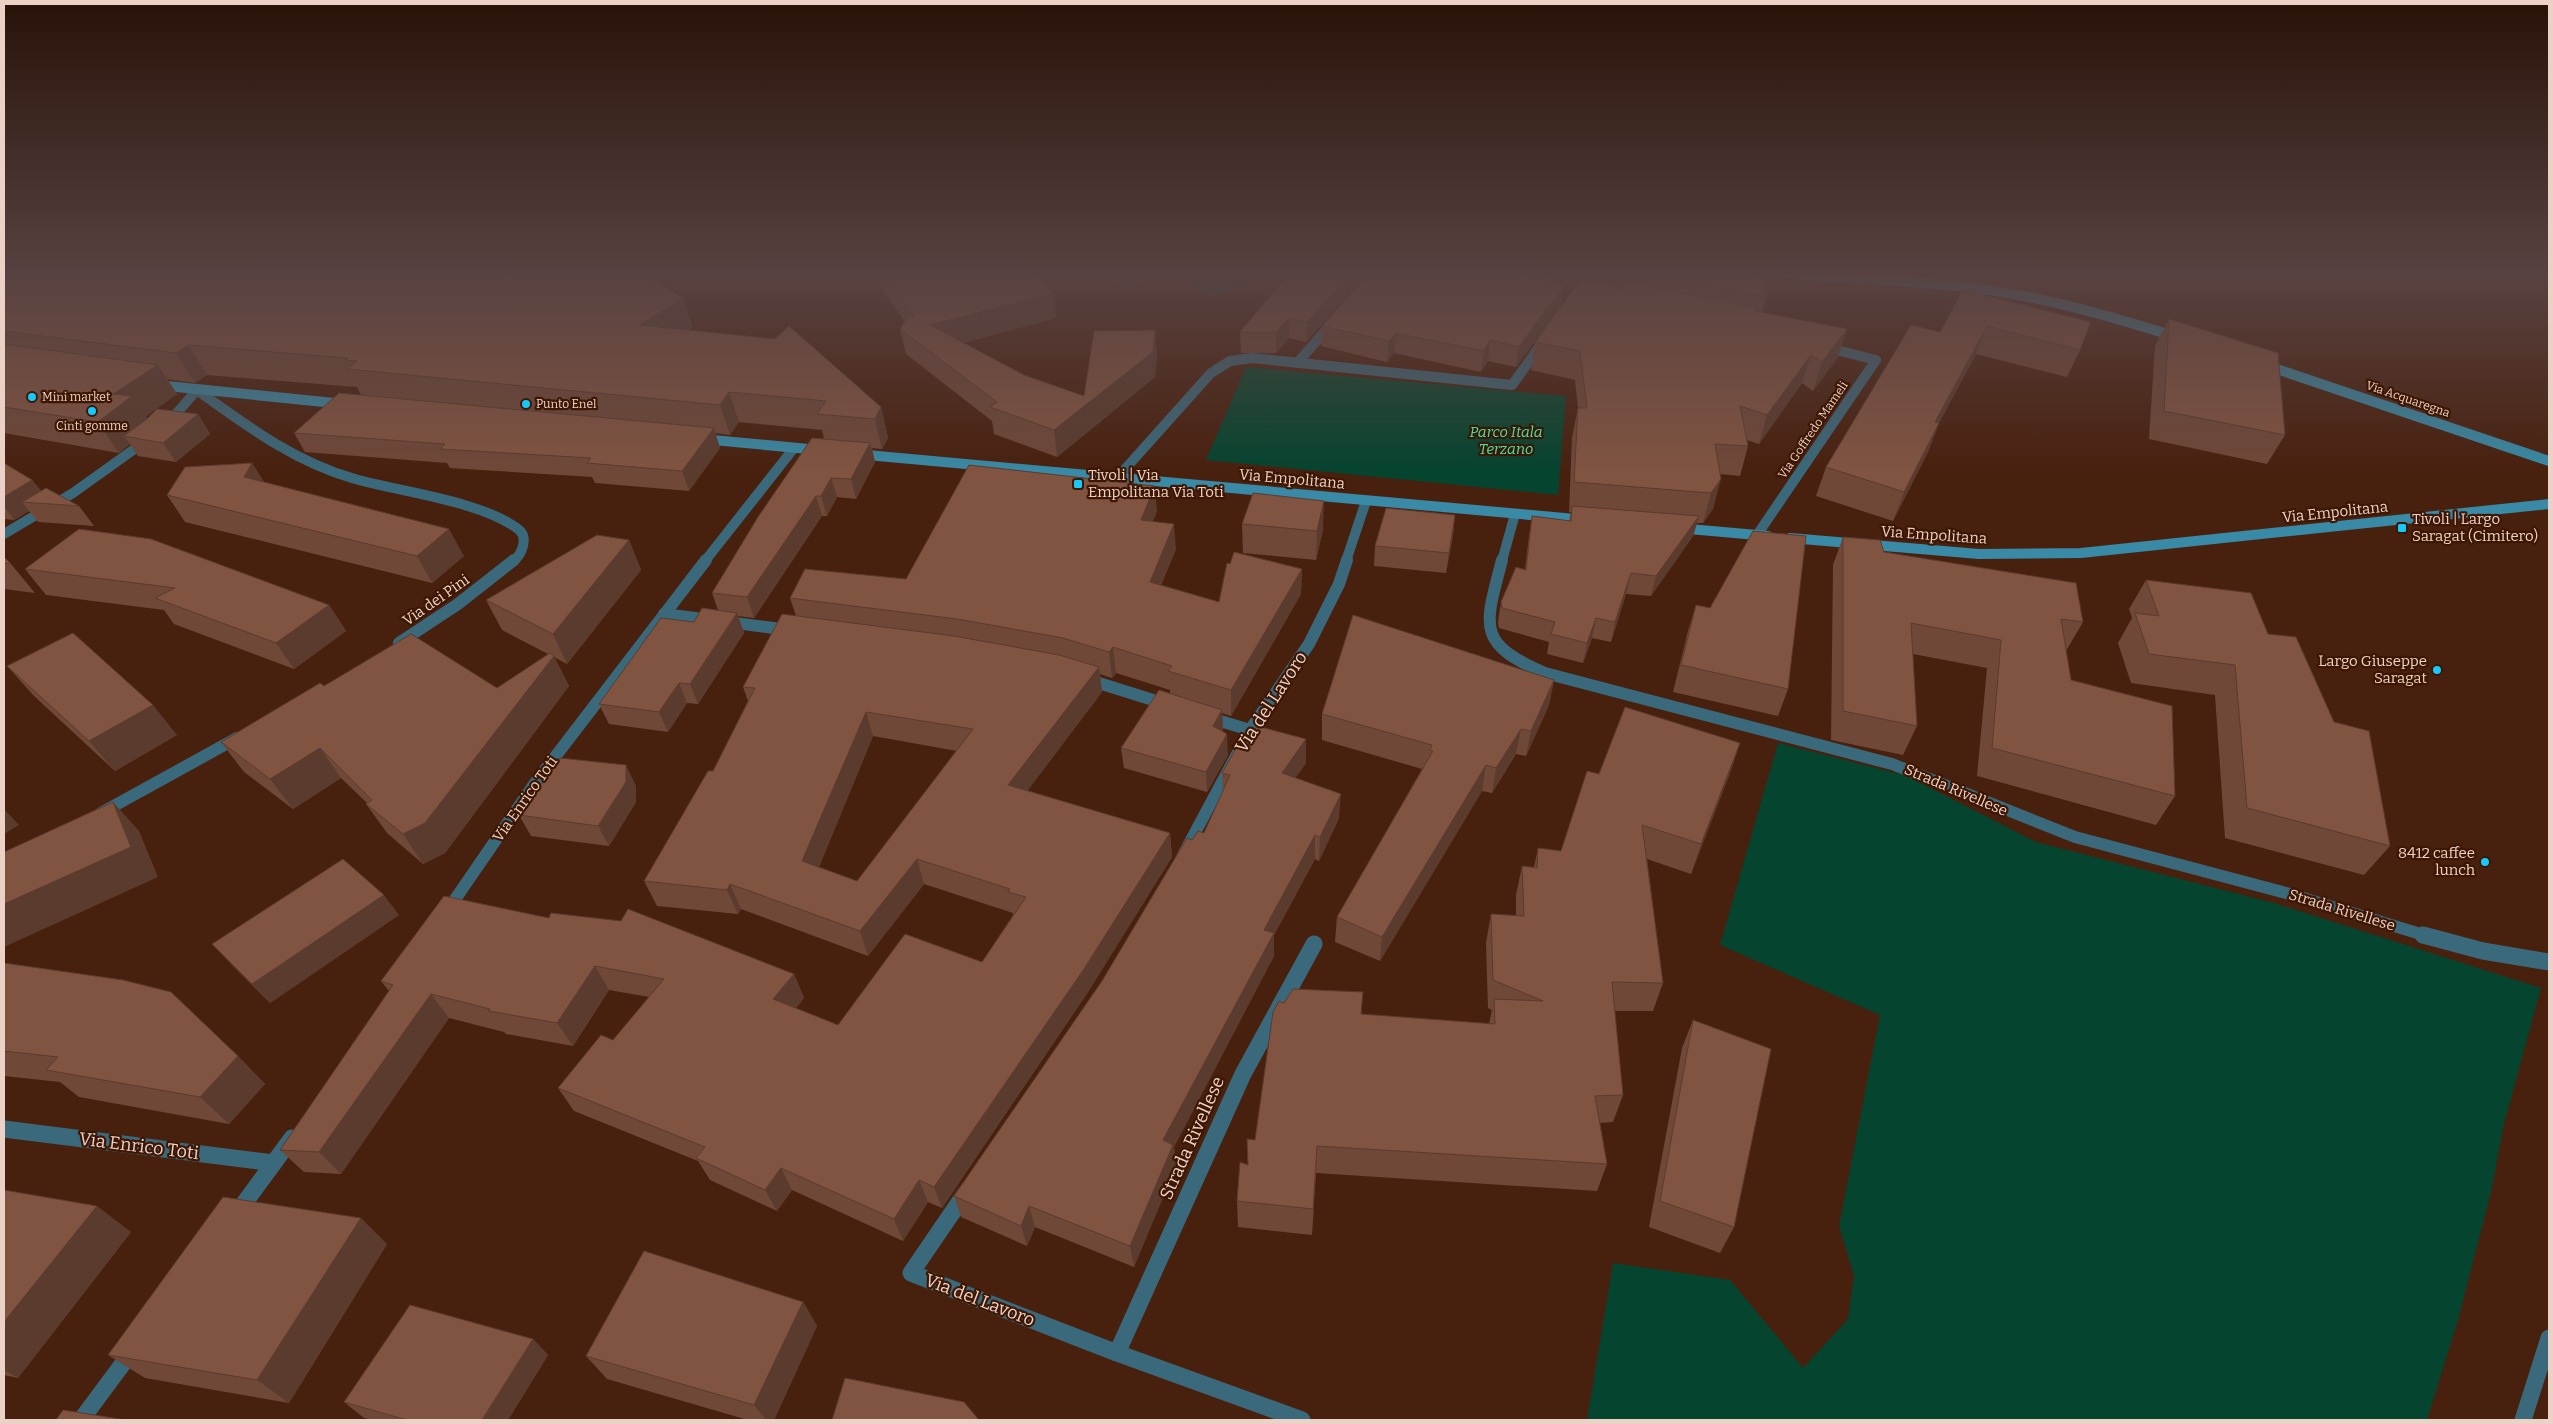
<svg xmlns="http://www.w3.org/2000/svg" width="2553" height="1424" font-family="Bitter,serif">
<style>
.green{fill:#05442f}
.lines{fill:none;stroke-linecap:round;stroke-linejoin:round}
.minor-far2{stroke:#3a697b;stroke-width:10}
.minor-far1{stroke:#3a697b;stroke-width:12}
.minor{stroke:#3a697b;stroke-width:17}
.secondary{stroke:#388aa6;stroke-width:10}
.wall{fill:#6f4838;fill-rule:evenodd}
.shaded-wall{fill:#5a3b2e}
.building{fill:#815441;stroke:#5a3b2e;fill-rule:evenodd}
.poi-dot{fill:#15cafb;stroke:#3d1604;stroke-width:2}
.labels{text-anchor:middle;stroke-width:4.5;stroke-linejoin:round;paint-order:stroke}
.far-poi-label{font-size:12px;fill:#ecd1c6;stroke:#3d1604;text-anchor:start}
.far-street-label{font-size:12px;fill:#ecd1c6;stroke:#3d1604}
.park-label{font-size:15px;font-style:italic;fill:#3fe7ab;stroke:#3d1604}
.poi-label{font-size:15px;fill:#ecd1c6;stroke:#3d1604;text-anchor:start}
.street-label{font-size:15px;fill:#ecd1c6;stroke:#3d1604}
.near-street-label{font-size:18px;fill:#ecd1c6;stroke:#3d1604}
</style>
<rect width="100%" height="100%" fill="#48200e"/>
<!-- green -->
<g class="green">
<polygon points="1183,273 1240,273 1252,284 1207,296"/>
<polygon points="1246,367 1566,396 1558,495 1206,460"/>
<polygon points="1778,743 1907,776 2036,842 2274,903 2541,988 2504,1124 2491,1192 2458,1320 2427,1420 1587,1420 1613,1263 1730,1280 1803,1368 1848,1319 1854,1276 1839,1226 1880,1015 1720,945"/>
</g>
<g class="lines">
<!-- minor-far2 -->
<g class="minor-far2">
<polyline points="1299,361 1333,322"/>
<path d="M 168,423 L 197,390 C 247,426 295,462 355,479 C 401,492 481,501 518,529 C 529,537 522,555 513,561"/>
<polyline points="1117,478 1211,373 1230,361 1252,358 1512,385 1543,342"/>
<polyline points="4,534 73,493 147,440"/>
<polyline points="1757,535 1876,360 1825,347"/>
<polyline points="705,561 794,448"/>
<polyline points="1346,561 1366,501"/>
<polyline points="1502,561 1515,514"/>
</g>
<!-- minor-far1 -->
<g class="minor-far1">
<path d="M 1502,560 C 1485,626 1475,643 1545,673 L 1892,764 L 2075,837 L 2290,894 L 2427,936"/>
<polyline points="664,614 790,630"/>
<polyline points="399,643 458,604 514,560"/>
<polyline points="1086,679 1169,705"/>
<polyline points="1207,717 1250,730"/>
<polyline points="101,813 237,738"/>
<polyline points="1183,855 1250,730 1309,644 1339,584 1347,560"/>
<polyline points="447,911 535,783 706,560"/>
</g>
<!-- minor -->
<g class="minor">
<polyline points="2423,935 2483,951 2549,962"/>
<polyline points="4,1129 274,1163"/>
<polyline points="967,1191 911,1273 1117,1353 1302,1420"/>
<polyline points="237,1213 292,1138"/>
<polyline points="1117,1353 1243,1074 1314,944"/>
<polyline points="81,1420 133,1350"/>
<polyline points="2523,1420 2549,1338"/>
</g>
<!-- secondary -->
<g class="secondary">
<path d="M 1788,273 C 1852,280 1917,280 1981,289 C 2048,298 2113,317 2177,337"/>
<polyline points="2265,365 2549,461"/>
<polyline points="157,385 344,404"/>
<polyline points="702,439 819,450"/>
<polyline points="856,454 1586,520"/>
<polyline points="1678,528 1768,536"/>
<polyline points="1790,538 1979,554 2081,553 2549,504"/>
</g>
</g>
<!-- wall -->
<g class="wall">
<polygon points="4,273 693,327 688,330 881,407 888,438 882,449 872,448 875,462 856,499 837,497 827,516 822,516 754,618 738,616 744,633 698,704 687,703 668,732 609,724 599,704 694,622 718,610 712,593 824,439 822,430 739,422 730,435 715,433 720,448 689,491 595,483 592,477 450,468 447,463 305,452 294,433 361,395 357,387 207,375 195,383 167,379 177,394 146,416 147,418 198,414 210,434 176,462 138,456 130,444 119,453 4,433"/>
<polygon points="876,273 1036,273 1053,293 1056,318 963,343 1024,375 1084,396 1155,330 1157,356 1155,377 1057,457 994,434 992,421 906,354 900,329 905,322 878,283"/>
<polygon points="1104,273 1153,273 1154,279 1118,288"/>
<polygon points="1283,273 1367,273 1306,342 1289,338 1276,353 1241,353 1240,332 1287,278"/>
<polygon points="1632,273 1738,273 1770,280 1762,312 1847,329 1838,357 1813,391 1802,383 1759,444 1747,440 1748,446 1740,476 1720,474 1713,509 1703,523 1697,523 1693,536 1651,596 1626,594 1611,642 1592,638 1583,663 1547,654 1549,642 1499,628 1498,622 1501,602 1525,569 1529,536 1532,516 1569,521 1571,512 1569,512 1572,437 1578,408 1575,380 1531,370 1535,342 1623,288 1630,283"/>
<polygon points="1556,281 1556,283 1561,305 1516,367 1488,361 1481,372 1394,353 1387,362 1321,346 1322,326"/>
<polygon points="1963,290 2080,350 2067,377 1976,354 1939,423 1928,452 1893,521 1816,496 1826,467 1940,332"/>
<polygon points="2169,319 2285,435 2267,464 2149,439 2155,346"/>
<polygon points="4,463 32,480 41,491 79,506 94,526 38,522 29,511 14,520 4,519"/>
<polygon points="252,463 264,482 464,556 432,583 185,522 167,495"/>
<path d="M 1157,511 L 1153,521 L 1176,549 L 1161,585 L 1219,602 L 1230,564 L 1302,569 L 1301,594 L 1231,716 L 1222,713 L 1223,730 L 1222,732 L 1228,755 L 1207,792 L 1124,768 L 1121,748 L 1170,694 L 1170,690 L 1116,673 L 1112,678 L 1100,674 L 1102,692 L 1027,791 L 1170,833 L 1172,857 L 1088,992 L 942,1208 L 928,1202 L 903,1241 L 792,1190 L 777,1211 L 710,1180 L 698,1161 L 574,1111 L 558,1088 L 613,1040 L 649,997 L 609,990 L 573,1046 L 506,1034 L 504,1032 L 449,1018 L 341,1174 L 304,1172 L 280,1150 L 389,991 L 381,981 L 444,896 L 794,974 L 804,998 L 796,1008 L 838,1025 L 982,962 L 1013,915 L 1013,913 L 924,884 L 868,956 L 741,909 L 738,914 L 657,906 L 644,881 L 713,771 L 748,701 L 743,687 L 796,616 L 790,598 L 906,579 ZM 873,736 L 957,751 L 857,881 L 819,867 Z"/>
<polygon points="1455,515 1453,535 1446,573 1374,566 1375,546"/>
<polygon points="1242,524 1323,530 1316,560 1243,553"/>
<polygon points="1843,537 2083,622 2066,651 2071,680 2175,796 2156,825 1977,776 1987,668 1913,654 1917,726 1903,755 1831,740 1833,565"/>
<polygon points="629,540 641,570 567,664 554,657 569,686 445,853 423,864 387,833 366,804 367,803 341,778 293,809 244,772 221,742 324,686 497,688 548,654 502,630 486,600"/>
<polygon points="4,557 11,564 35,593 4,589"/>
<polygon points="25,569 329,605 346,631 294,669 174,624 164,610 46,595"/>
<polygon points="2146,580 2268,634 2390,846 2364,875 2225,838 2215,695 2131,683 2118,643 2132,618 2129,609"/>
<polygon points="1696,605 1710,608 1788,689 1778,716 1673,692 1688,631"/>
<polygon points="7,666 177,735 115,771 34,696"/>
<polygon points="1554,680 1549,705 1526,756 1516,754 1492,793 1482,791 1380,961 1335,942 1337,917 1422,769 1322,740 1322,714"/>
<polygon points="1246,743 1306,763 1295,778 1339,818 1319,861 1315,859 1274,935 1274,956 1174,1147 1176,1166 1134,1267 1035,1227 1027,1246 961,1217 954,1196 1102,981 1192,840 1204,833 1223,791 1222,773"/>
<polygon points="1740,743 1730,773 1691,874 1647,859 1663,983 1653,1011 1614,1011 1623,1095 1613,1122 1600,1123 1607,1164 1597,1191 1316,1173 1312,1235 1238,1227 1237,1201 1255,1140 1284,1003 1361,1014 1489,1024 1492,1010 1488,1008 1486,943 1491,914 1516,916 1516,895 1522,866 1534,867 1538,848 1561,851 1599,774"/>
<polygon points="636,786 636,802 609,846 531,836 519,815"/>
<polygon points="399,915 270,1003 230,963 212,944"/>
<polygon points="4,963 238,1056 265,1084 229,1124 79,1097 60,1082 4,1076"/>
<polygon points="1693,1020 1734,1227 1720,1253 1649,1227 1682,1048"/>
<polygon points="4,1190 131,1232 18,1378 4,1375"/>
<polygon points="387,1244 289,1403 145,1378 108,1355"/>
<polygon points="803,1302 817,1326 774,1420 748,1420 607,1379 586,1356"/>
<polygon points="533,1339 548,1355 508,1420 373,1420 364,1418 344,1402"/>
</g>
<!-- shaded-wall -->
<g class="shaded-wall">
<polygon points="1116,273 1153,273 1154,279 1118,288"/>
<polygon points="1351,273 1367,273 1306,342 1307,322"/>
<polygon points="1554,273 1561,273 1556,281 1555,287 1549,282"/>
<polygon points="1770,280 1766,297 1760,294"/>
<polygon points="1564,285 1561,305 1516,367 1519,347"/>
<polygon points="1053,293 1056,318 935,350 930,325"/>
<polygon points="1767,295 1760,322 1758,324 1766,297"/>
<polygon points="683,298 693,327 651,354 640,325"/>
<polygon points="1289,318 1289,338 1276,353 1276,332"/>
<polygon points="1987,326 1976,354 1924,450 1935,422"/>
<polygon points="1847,329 1838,357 1813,391 1822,362"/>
<polygon points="1155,330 1157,356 1155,377 1057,457 1054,430"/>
<polygon points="1396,333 1394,353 1387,362 1389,341"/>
<polygon points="1490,340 1488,361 1481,372 1484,351"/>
<polygon points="188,345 207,375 195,383 176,353"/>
<polygon points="1811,355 1802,383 1759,444 1767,415"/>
<polygon points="158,365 177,394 146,416 153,426 124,436 130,444 119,453 98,422 113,394"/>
<polygon points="729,392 739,422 730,435 720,405"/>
<polygon points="881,407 888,438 882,449 875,419"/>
<polygon points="198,414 210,434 176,462 163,443"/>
<polygon points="1939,423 1928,452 1893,521 1904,492"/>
<polygon points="714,428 720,448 689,491 682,471"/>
<polygon points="870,443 875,462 856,499 851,479"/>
<polygon points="252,463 269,490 244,477"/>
<polygon points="831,478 837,497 827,516 821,496"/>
<polygon points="1721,479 1713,509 1703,523 1711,493"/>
<polygon points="32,480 48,500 22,502 29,511 14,520 4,506 4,497"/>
<polygon points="1155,486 1157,511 1143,545 1141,520"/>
<polygon points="816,496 822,516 754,618 747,597"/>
<polygon points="1324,501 1323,530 1316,560 1317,531"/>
<polygon points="1455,515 1453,535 1446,573 1449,553"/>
<polygon points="1699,516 1693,536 1651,596 1656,576"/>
<polygon points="1174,524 1176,549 1152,607 1150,582"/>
<polygon points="449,529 464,556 432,583 417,556"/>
<polygon points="629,540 641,570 567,664 553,634"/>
<polygon points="1302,569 1301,594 1231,716 1231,690"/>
<polygon points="1631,573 1626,594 1611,642 1615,622"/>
<polygon points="329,605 346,631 294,669 276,643"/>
<polygon points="737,613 744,633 698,704 690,684"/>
<polygon points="1596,618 1592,638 1583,663 1587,643"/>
<polygon points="1113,647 1116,673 1112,678 1109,652"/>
<polygon points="554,656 569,686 445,853 423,864 403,834"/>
<polygon points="1099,667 1102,692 1013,810 1008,785"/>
<polygon points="1554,680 1549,705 1526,756 1531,731"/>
<polygon points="679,683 687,703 668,732 659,712"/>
<polygon points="153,705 177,735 115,771 89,741"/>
<polygon points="1222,710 1223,730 1214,746 1213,726"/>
<polygon points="866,712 873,736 811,886 802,861"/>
<polygon points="1521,729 1516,754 1492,793 1496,768"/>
<polygon points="1227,734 1228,755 1207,792 1206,772"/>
<polygon points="1306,739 1306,763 1282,797 1282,773"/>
<polygon points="1740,743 1730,773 1691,874 1701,844"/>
<polygon points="320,748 341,778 293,809 270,779"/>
<polygon points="626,765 636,786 636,802 609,846 598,826"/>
<polygon points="1486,765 1482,791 1380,961 1382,937"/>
<polygon points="1341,794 1339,818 1319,861 1320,837"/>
<polygon points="113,802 139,831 158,877 4,947 4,904"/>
<polygon points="4,809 19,825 4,834"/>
<polygon points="1170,833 1172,857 1088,992 942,1208 934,1187"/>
<polygon points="1315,835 1315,859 1274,935 1274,956 1174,1147 1176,1166 1134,1267 1130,1246 1163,1140 1264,930"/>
<polygon points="917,859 924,884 868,956 860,931"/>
<polygon points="730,884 741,909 738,914 727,890"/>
<polygon points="384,895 399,915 270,1003 252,984"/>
<polygon points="595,966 609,990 573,1046 557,1023"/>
<polygon points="794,974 804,998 784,1023 773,999"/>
<polygon points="431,994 449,1018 341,1174 319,1152"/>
<polygon points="238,1056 265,1084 229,1124 200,1097"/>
<polygon points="781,1168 792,1190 777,1211 765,1190"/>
<polygon points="919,1180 928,1202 903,1241 894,1219"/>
<polygon points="97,1206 131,1232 18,1378 4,1370 4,1322"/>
<polygon points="1029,1206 1035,1227 1027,1246 1021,1226"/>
<polygon points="361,1218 387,1244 289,1403 257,1380"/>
<polygon points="803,1302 817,1326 774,1420 766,1420 754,1405"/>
<polygon points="533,1339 548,1355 508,1420 482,1420"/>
</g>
<!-- building -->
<g class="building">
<polygon points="4,273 642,273 683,298 640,325 775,339 789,326 881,407 875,419 817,414 826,401 729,392 720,405 347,369 357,361 345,360 348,358 188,345 176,353 4,331"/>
<polygon points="883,273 1036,273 1053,293 930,325 1024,375 1084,396 1094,331 1155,330 1153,352 1054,430 990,407 997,402 900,329 910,314 914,316"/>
<polygon points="1290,273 1351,273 1307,322 1289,318 1276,332 1240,332"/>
<polygon points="1369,273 1554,273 1549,282 1564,285 1519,347 1490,340 1484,351 1396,333 1389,341 1322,326"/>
<polygon points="1649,273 1738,273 1770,280 1760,294 1767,295 1766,297"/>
<polygon points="1580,280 1623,288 1626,282 1757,308 1755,311 1847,329 1822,362 1811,355 1767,415 1740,406 1748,446 1715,444 1721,479 1711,493 1574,482 1578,408 1587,408 1580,351 1535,342"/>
<polygon points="1963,290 2091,322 2080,350 1987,326 1935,422 1939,423 1904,492 1826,467 1911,325 1940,332"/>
<polygon points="2169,319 2278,353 2285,435 2164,411"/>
<polygon points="4,344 158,365 113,394 132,396 98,422 4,407"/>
<polygon points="339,393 714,428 682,471 587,463 591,458 440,449 445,444 294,433"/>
<polygon points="157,409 198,414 163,443 124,436 147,419"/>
<polygon points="812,438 870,443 851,479 831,478 821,496 816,496 747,597 712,593 758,517"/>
<polygon points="4,463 32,480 4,497"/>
<polygon points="252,463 244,477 449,529 417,556 167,495 185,467"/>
<polygon points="969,465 1155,486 1141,520 1174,524 1150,582 1219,602 1227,563 1230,564 1234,552 1302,569 1231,690 1168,671 1172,666 1113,647 1109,652 1063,638 957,619 790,598 805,569 906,579"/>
<polygon points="46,488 79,506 22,502"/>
<polygon points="1253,493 1324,501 1317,531 1242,524"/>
<polygon points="1572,506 1699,516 1656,576 1631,573 1615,622 1596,618 1587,643 1551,634 1555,622 1502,608 1501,602 1516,567 1526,570 1532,516 1571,521"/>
<polygon points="1386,508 1455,515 1449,553 1375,546"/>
<polygon points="79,529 151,539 329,605 276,643 155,598 175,588 25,569"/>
<polygon points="1753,531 1806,536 1788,689 1681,665 1696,605 1710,608"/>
<polygon points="597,535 629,540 553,634 486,600"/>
<polygon points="1843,537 1880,540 1884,552 2076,583 2083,622 2061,619 2071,680 2172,706 2175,796 1992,748 2001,640 1911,623 1917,726 1843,711"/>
<polygon points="4,557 11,564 4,563"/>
<polygon points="2146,580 2251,593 2268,634 2296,637 2334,722 2369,731 2390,846 2247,808 2235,665 2149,654 2135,613 2159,616"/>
<polygon points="702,608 737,613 690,684 679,683 659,712 599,704 661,618 694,622"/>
<path d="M 782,614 L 954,636 L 1059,655 L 1099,667 L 1008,785 L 1170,833 L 1084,969 L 934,1187 L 919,1180 L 894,1219 L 781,1168 L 765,1190 L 696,1158 L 705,1147 L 558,1088 L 601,1035 L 613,1040 L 664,979 L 595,966 L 557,1023 L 489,1011 L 490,1009 L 431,994 L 319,1152 L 280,1150 L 393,985 L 381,981 L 444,896 L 549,918 L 551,913 L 621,921 L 628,909 L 794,974 L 773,999 L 838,1025 L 905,934 L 982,962 L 1026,897 L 1008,892 L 1010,889 L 917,859 L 860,931 L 730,884 L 727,890 L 644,881 L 708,771 L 713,771 L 755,688 L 743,687 ZM 866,712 L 973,729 L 857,881 L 802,861 Z"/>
<polygon points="1353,615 1554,680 1531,731 1521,729 1496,768 1486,765 1382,937 1337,917 1433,751 1430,750 1432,745 1322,714"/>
<polygon points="73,633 153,705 89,741 7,666"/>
<polygon points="411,634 497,688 550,653 554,656 425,823 403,834 366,804 372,800 320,748 270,779 221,742 320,683 324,686"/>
<polygon points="1159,690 1222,710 1213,726 1227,734 1206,772 1121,748"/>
<polygon points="1625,707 1740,743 1701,844 1642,825 1663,983 1612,982 1623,1095 1595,1096 1607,1164 1317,1146 1313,1209 1237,1201 1240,1162 1248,1165 1247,1139 1255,1140 1273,1012 1279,1001 1284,1003 1293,989 1363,992 1361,1014 1495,1024 1494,999 1543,1001 1493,980 1491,914 1524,916 1522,866 1537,868 1538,848 1561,851 1587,771 1599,774"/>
<polygon points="1257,726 1306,739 1282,773 1341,794 1320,837 1315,835 1264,930 1274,933 1163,1140 1173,1145 1130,1246 1029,1206 1021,1226 954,1196 1102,981 1187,838 1192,840 1198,831 1204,833 1230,775 1222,773 1241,739 1246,743"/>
<polygon points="560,758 626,765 626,782 598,826 519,815"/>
<polygon points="113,802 131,847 4,904 4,852"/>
<polygon points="343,859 384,895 252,984 212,944"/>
<polygon points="4,963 123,980 171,992 238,1056 200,1097 46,1070 58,1057 4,1051"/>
<polygon points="1693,1020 1771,1049 1734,1227 1660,1201"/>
<polygon points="4,1190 97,1206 4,1322"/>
<polygon points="223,1197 361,1218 257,1380 108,1355"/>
<polygon points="644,1251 803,1302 754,1405 586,1356"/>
<polygon points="410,1305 533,1339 482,1420 407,1420 344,1402"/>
<polygon points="845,1378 964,1402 979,1420 832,1420"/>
<polygon points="63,1410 126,1420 56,1420"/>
</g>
<!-- sky -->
<linearGradient id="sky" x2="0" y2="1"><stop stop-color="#281208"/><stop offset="0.58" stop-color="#584241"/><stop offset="1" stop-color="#584241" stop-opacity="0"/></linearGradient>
<rect width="2553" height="473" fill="url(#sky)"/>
<!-- markers -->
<g class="poi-dot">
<circle cx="32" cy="397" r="5"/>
<circle cx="526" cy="404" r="5"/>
<circle cx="92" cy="411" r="5"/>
<rect x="1073" y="479" width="10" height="10" rx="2.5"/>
<rect x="2397" y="523" width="10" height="10" rx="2.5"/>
<circle cx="2437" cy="670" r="5"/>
<circle cx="2485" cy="862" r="5"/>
</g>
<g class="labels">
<!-- far-poi labels -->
<g class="far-poi-label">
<text x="42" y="401">Mini market</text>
<text x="536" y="408">Punto Enel</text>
<text x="92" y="430" text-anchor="middle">Cinti gomme</text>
</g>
<!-- far-street labels -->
<g class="far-street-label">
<text transform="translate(2408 399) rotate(19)" y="4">Via Acquaregna</text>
<text transform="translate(1813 430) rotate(-56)" y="4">Via Goffredo Mameli</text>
</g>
<!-- park labels -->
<g class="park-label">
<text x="1506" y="437">Parco Itala<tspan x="1506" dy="17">Terzano</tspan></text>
</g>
<!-- poi labels -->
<g class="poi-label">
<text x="1088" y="480">Tivoli | Via<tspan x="1088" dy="17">Empolitana Via Toti</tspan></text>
<text x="2412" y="524">Tivoli | Largo<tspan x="2412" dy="17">Saragat (Cimitero)</tspan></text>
<text x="2427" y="666" text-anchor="end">Largo Giuseppe<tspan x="2427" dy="17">Saragat</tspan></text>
<text x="2475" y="858" text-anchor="end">8412 caffee<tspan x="2475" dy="17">lunch</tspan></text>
</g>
<!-- street labels -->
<g class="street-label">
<text transform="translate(1292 479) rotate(5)" y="5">Via Empolitana</text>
<text transform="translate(2335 512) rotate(-6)" y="5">Via Empolitana</text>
<text transform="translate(1934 535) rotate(4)" y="5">Via Empolitana</text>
<text transform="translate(436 600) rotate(-35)" y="5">Via dei Pini</text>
<text transform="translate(1956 790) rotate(23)" y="5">Strada Rivellese</text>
<text transform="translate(525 799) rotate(-55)" y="5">Via Enrico Toti</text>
<text transform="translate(2342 910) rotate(17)" y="5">Strada Rivellese</text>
</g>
<!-- near-street labels -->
<g class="near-street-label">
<text transform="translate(1271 702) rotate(-57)" y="6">Via del Lavoro</text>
<text transform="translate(1192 1138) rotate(-66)" y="6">Strada Rivellese</text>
<text transform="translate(139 1146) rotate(7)" y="6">Via Enrico Toti</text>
<text transform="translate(980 1300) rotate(21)" y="6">Via del Lavoro</text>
</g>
</g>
<!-- border -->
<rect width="2553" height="1424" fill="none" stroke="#ecd1c6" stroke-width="10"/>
</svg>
